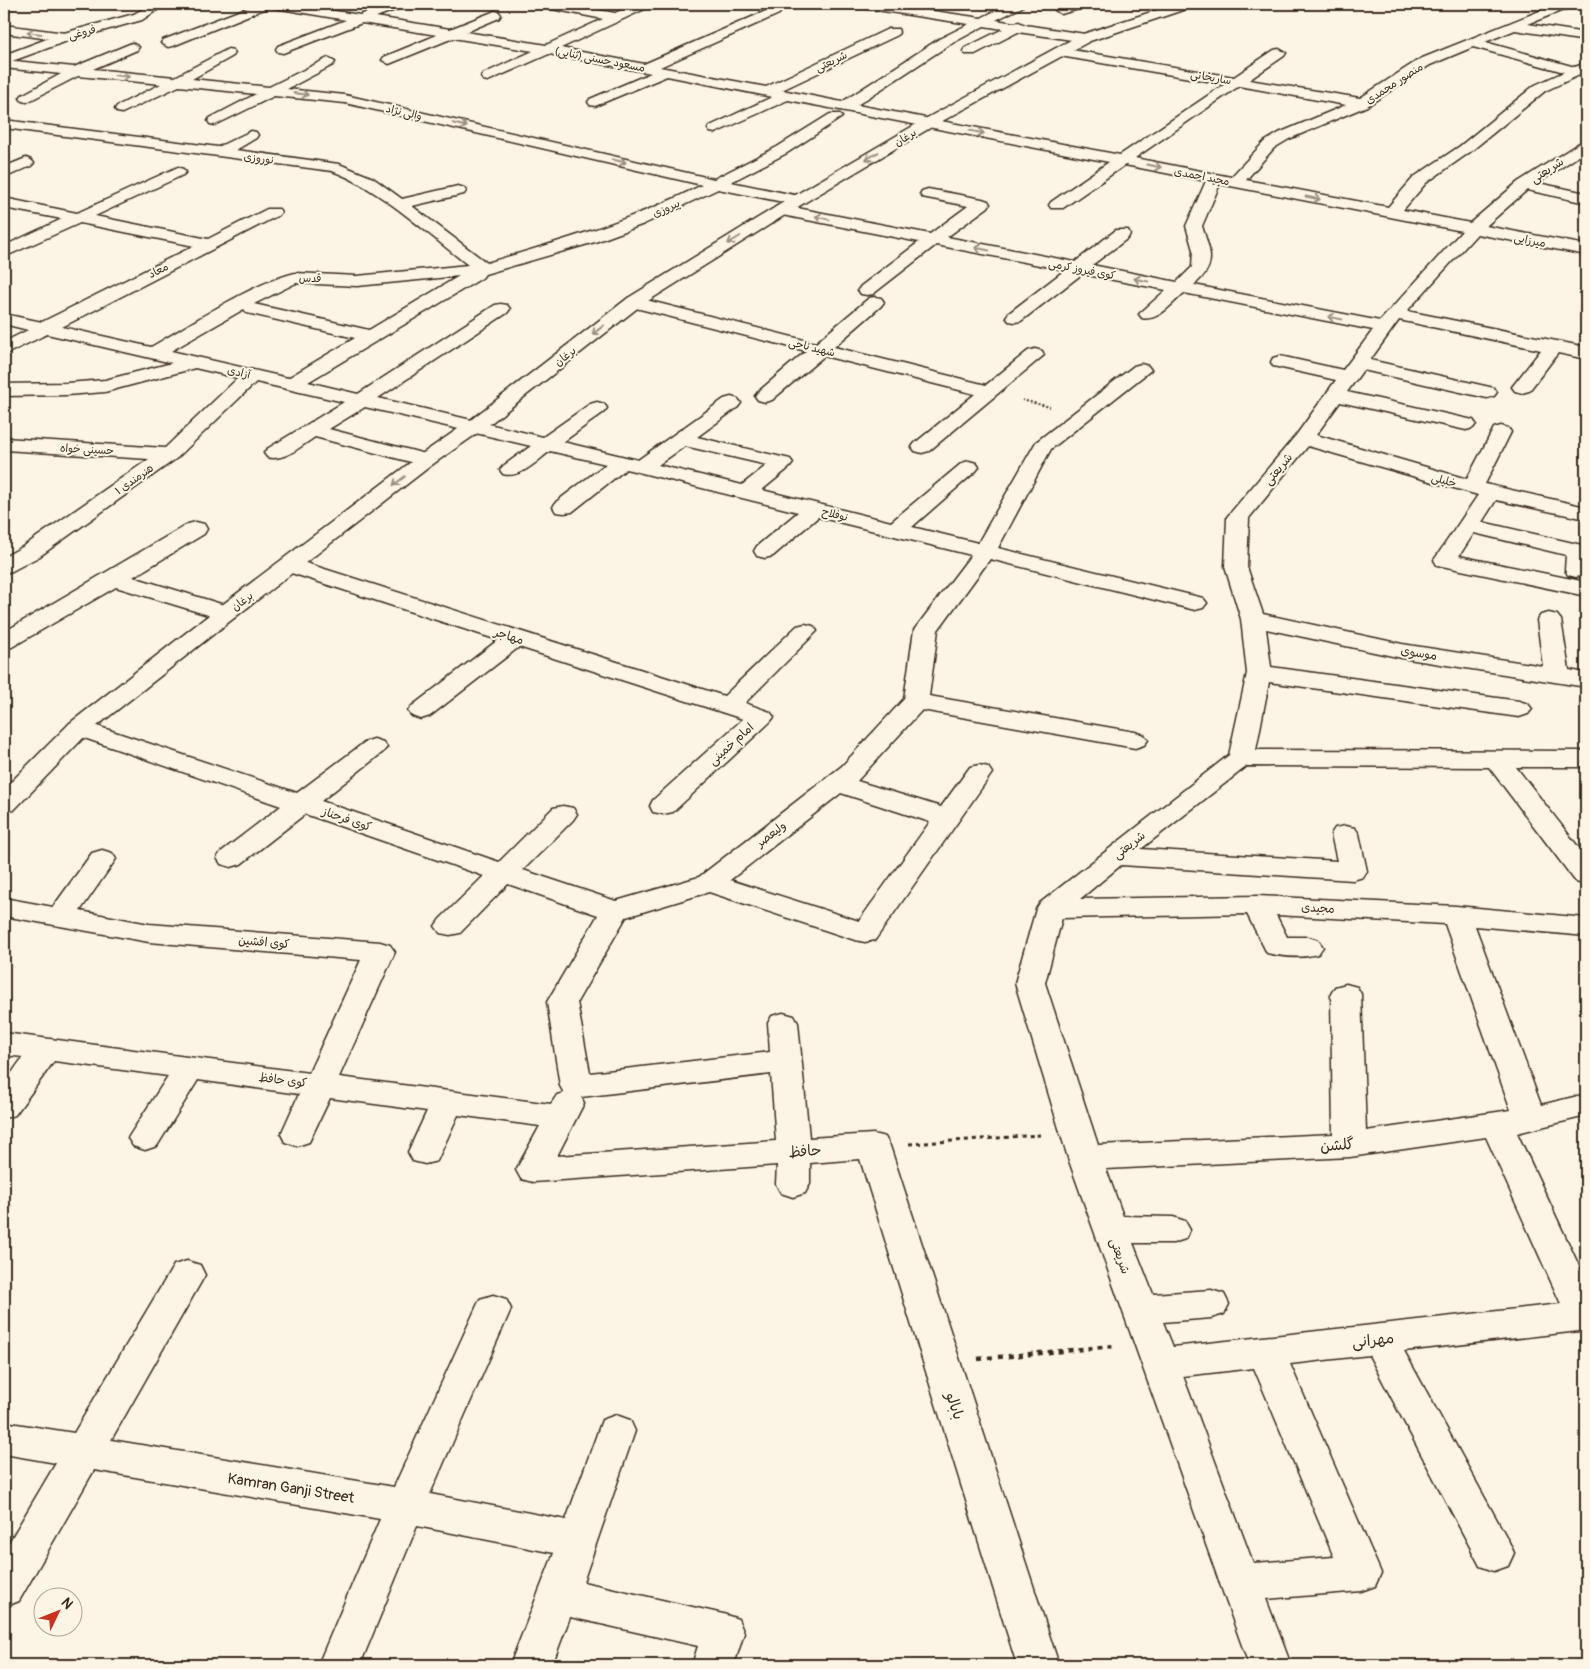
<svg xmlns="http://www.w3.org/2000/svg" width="1590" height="1669" font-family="Pangolin,'Playpen Sans Arabic',sans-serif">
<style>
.green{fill:#e0d8c8;stroke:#8e8173}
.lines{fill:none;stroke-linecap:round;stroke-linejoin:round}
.minor-casing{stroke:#3b2a1e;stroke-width:3}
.major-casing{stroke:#3b2a1e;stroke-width:3}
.path-far2{stroke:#3b2a1e;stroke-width:2;stroke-dasharray:2 2;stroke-linecap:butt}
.path-far1{stroke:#3b2a1e;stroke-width:3;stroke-dasharray:4 4;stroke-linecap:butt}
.path{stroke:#3b2a1e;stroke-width:4.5;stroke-dasharray:5 5;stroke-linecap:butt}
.minor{fill:#fcf5e5;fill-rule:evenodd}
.major{fill:#fcf5e5;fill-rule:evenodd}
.oneway{stroke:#9c9082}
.labels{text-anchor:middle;stroke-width:4;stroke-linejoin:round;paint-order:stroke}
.far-street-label{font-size:11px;fill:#3b2a1e;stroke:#fcf5e5}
.street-label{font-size:12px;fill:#3b2a1e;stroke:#fcf5e5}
.near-street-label{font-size:15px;fill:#3b2a1e;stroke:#fcf5e5}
</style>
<rect width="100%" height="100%" fill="#fcf5e5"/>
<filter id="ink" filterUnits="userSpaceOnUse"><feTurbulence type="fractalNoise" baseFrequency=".02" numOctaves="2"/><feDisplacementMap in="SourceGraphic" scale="10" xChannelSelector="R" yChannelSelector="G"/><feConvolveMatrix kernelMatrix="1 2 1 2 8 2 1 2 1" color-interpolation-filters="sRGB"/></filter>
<g filter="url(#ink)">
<!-- green -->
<polygon class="green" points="560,4 636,4 612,14"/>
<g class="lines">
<!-- minor casing -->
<g class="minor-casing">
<g id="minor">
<path d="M 257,4 L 291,4 L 360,15 L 388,4 L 405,4 L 403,7 L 376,17 L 450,29 L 495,11 L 499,12 L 501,15 L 499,18 L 466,32 L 546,45 L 603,19 L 547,8 L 541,4 L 565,4 L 615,13 L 635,4 L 651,4 L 649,7 L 561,48 L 644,64 L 775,7 L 779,8 L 781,11 L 779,14 L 660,67 L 766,87 L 888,29 L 898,29 L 899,32 L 898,35 L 782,90 L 842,102 L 939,39 L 969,24 L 863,8 L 857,4 L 886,4 L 981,18 L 1009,4 L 1024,4 L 1022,7 L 996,20 L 1014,23 L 1019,22 L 1025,25 L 1085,34 L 1091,38 L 1085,42 L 1018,32 L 975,54 L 965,54 L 963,51 L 965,48 L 1003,29 L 984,26 L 949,45 L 857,105 L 1120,155 L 1225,84 L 1060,56 L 1055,55 L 1053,52 L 1055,49 L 1060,48 L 1234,77 L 1274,50 L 1279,49 L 1286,53 L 1284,56 L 1249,80 L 1360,98 L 1420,59 L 1557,4 L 1573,4 L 1571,7 L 1528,24 L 1586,33 L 1586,41 L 1515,30 L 1485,42 L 1575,67 L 1586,63 L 1586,72 L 1545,91 L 1470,152 L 1426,183 L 1403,210 L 1470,223 L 1518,182 L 1581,142 L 1586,141 L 1586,151 L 1538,183 L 1586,193 L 1586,203 L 1527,190 L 1486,226 L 1586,245 L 1586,255 L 1477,234 L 1407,311 L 1586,347 L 1586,359 L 1558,353 L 1529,391 L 1522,393 L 1515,391 L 1512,387 L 1541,350 L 1399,320 L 1370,360 L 1494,388 L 1497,392 L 1494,396 L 1487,398 L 1363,370 L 1347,392 L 1473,420 L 1476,424 L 1473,428 L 1466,430 L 1340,402 L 1316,435 L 1467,479 L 1494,428 L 1501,426 L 1508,428 L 1511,432 L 1485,484 L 1586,507 L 1586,519 L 1496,500 L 1482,522 L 1586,546 L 1586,572 L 1584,575 L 1576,577 L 1568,575 L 1565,570 L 1566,555 L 1474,533 L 1459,556 L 1586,582 L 1586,596 L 1437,565 L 1434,560 L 1478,495 L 1308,446 L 1249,518 L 1247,567 L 1263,614 L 1402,644 L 1543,666 L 1537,620 L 1541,615 L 1549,613 L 1557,615 L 1561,620 L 1569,670 L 1586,673 L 1586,687 L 1402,658 L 1266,629 L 1271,667 L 1519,701 L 1528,704 L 1532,709 L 1528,714 L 1519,717 L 1269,682 L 1256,750 L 1586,751 L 1586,767 L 1516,767 L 1586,857 L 1586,885 L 1576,882 L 1489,767 L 1247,766 L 1141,849 L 1337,861 L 1331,834 L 1335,828 L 1345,826 L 1355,828 L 1359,834 L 1367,871 L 1363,877 L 1353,880 L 1121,865 L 1080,899 L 1257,896 L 1456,906 L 1586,918 L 1586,936 L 1475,926 L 1541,1105 L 1586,1094 L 1586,1116 L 1517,1133 L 1586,1281 L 1586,1333 L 1579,1331 L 1404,1351 L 1508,1540 L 1514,1553 L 1508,1566 L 1494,1571 L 1480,1566 L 1369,1355 L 1290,1364 L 1381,1573 L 1375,1586 L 1361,1591 L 1266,1599 L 1291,1665 L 1249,1665 L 1068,1158 L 1015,983 L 1036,909 L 1040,903 L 1229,755 L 1247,673 L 1241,619 L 1225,567 L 1227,517 L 1297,434 L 1336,380 L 1273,366 L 1271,362 L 1273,358 L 1280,356 L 1343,370 L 1373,330 L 1184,293 C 1172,303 1158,322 1142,318 L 1139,314 L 1166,290 L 1082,274 L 1021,321 L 1015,322 L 1009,321 L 1006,317 L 1009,313 L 1065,270 L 936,245 L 873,294 L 867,295 L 861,294 L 858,290 L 861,286 L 919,242 L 782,215 L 776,213 L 774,210 L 776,207 L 782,205 L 930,234 L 968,206 L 922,197 L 920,194 L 922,191 L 928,189 L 982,199 L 988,201 L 990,204 L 988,207 L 947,237 L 1075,262 L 1116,230 L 1128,230 L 1130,234 L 1128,238 L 1092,265 L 1177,282 L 1192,267 L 1193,250 L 1186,226 L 1206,181 L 1125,165 L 1063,208 L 1051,208 L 1049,205 L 1051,202 L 1109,162 L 788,100 L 715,133 L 710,132 L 708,129 L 710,126 L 772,97 L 667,76 L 595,106 L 590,105 L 588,102 L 590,99 L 651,73 L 549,54 L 488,81 L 483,80 L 481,77 L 483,74 L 533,51 L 453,38 L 389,64 L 382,60 L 384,57 L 437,35 L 362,23 L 283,53 L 278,52 L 276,49 L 278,46 L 346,20 L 269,7 L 173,46 L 168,47 L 161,43 L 163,40 ZM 1473,47 L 1564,72 L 1535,85 L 1460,146 L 1414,177 L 1388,207 L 1246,180 L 1274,148 L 1289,139 L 1367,106 L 1430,65 ZM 1239,86 L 1346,105 L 1279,133 L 1264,142 L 1231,177 L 1135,158 ZM 1220,184 L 1462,231 L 1380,321 L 1194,285 C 1218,265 1210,252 1202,226 ZM 1247,914 L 1267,953 C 1283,957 1302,958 1318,954 L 1323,947 L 1318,940 L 1308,937 L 1287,937 L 1276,915 L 1445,924 L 1511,1110 L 1366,1131 L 1361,994 L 1357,987 L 1346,984 L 1335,987 L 1331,994 L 1333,1134 L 1098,1145 L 1045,983 L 1062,918 ZM 1486,1137 L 1561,1304 L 1173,1347 L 1163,1322 L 1211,1318 L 1224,1314 L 1229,1304 L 1224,1294 L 1211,1290 L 1153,1294 L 1133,1243 L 1173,1243 L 1185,1239 L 1190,1230 L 1185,1221 L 1173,1217 L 1123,1216 L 1106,1169 L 1350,1157 ZM 1254,1368 L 1334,1557 L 1253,1563 L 1183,1376 Z"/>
<polygon points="1069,4 1088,4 1086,7 1061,14 1055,10 1057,7"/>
<polygon points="4,25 65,33 71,37 65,41 4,33"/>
<path d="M 132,43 L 139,47 L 137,50 L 93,69 L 175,77 L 228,49 L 233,50 L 235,53 L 233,56 L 192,79 L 269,87 L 328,58 L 335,62 L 333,65 L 287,89 L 345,95 L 714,179 L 777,147 L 830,114 L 840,114 L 842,117 L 787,153 L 731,182 L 804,197 L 806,200 L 804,203 L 798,205 L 718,189 L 644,224 L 595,242 L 485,274 L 482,278 L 308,382 L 358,394 L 495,305 L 501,304 L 507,305 L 510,309 L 507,313 L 378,398 L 543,437 L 590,404 L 597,402 L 604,404 L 607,408 L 604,412 L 563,442 L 638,460 L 724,399 L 731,397 L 738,399 L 741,403 L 738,407 L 697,437 L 790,459 L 793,463 L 790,467 L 762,490 L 891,522 L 962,463 L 969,461 L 976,463 L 979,467 L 976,471 L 912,527 L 978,543 L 1036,442 L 1134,366 L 1141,364 L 1148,366 L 1151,370 L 1051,449 L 998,548 L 1203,598 L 1207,603 L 1203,608 L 1195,610 L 990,559 L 938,630 L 929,696 L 1135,732 L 1144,735 L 1148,740 L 1144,745 L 1135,748 L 922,710 L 857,781 L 941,807 L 970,767 L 979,765 L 988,767 L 992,773 L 875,940 L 865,942 L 855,940 L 709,892 L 626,917 L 577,1002 L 590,1073 L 770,1052 L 768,1023 L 772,1016 L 783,1013 L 794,1016 L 798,1023 L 809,1138 L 873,1134 L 885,1137 L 890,1146 L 1059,1665 L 1017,1665 L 860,1159 L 810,1163 L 810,1184 L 805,1193 L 793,1197 L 781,1193 L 776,1184 L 777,1165 L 533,1182 L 521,1179 L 516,1170 L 540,1126 L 458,1115 L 437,1161 L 425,1164 L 413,1161 L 408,1152 L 427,1111 L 330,1098 L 309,1142 L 297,1146 L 285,1142 L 281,1134 L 299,1094 L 198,1080 L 157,1146 L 145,1150 L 133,1146 L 128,1138 L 168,1076 L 54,1061 L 15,1115 L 4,1118 L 4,1084 L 23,1057 L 4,1055 L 4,1033 L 309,1073 L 361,960 L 149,942 L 4,916 L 4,898 L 53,907 L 92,853 L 102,850 L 112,853 L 116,859 L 80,911 L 149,924 L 380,942 L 390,945 L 395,952 L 339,1077 L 551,1104 L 557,1095 L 564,1093 L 560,1086 L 547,1002 L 598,915 L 508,884 L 460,933 L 450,935 L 440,933 L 435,926 L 440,919 L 484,876 L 305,814 L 241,864 L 231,867 L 221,864 L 217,858 L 221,852 L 281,806 L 70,733 L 66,728 L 70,723 L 79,720 L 88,723 L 297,793 L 365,742 L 374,739 L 383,742 L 387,747 L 383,752 L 321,801 L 499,862 L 553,808 L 563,806 L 573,808 L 577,814 L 573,820 L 523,870 L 616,901 L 699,877 L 842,766 L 904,699 L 914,630 L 971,555 L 818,517 L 773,556 L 765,558 L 757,556 L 754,551 L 757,546 L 798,512 L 626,469 L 572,512 L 564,513 L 556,512 L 553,507 L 556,502 L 606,464 L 550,451 C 537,461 520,479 503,474 L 500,470 L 503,466 L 531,446 L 365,407 L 329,429 L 433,456 L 436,460 L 433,464 L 426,466 L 315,437 C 301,446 284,462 267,457 L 264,453 L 267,449 L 344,402 L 256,382 L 177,458 L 40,556 L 12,571 L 4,573 L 4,557 L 24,546 L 149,459 L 4,450 L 4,438 L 165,448 L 238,378 L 195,368 L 105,392 L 67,395 L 4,396 L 4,384 L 67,383 L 105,380 L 172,363 L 47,334 L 4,355 L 4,342 L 28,330 L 4,324 L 4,314 L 42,322 L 194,246 L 80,223 L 4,257 L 4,246 L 62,219 L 4,208 L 4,198 L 77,213 L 178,167 L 183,169 L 186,172 L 183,175 L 95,216 L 208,239 L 267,209 L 279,209 L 281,212 L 279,215 L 62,327 L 151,347 C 193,323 250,284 295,273 L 357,276 L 468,265 C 429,235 378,187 332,171 L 4,128 L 4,120 L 218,147 L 251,131 L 256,132 L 258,135 L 256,138 L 236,150 L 339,164 L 373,178 L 402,199 L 458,186 L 464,188 L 466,191 L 464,194 L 412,206 L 487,263 C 561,241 633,220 702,185 L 345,103 L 274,96 L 215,125 L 210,124 L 208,121 L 210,118 L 256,94 L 179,86 L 122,113 L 117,112 L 115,109 L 117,106 L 161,84 L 78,76 L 27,102 L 22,101 L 20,98 L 22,95 L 61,74 L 4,68 L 4,60 L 74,67 ZM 459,276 L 369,330 L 254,304 L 296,283 L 357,286 ZM 244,309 L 247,313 L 355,338 L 288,378 L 171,351 ZM 685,446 L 767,465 L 742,485 L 658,465 ZM 841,793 L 930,822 L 859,921 L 730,880 ZM 771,1074 L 776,1141 L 557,1156 L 584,1103 L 581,1097 Z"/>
<polygon points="26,158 31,160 34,163 31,166 4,178 4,167"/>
<polygon points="634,297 816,343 869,298 875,297 881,298 884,302 881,306 834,347 986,385 1028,351 1035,349 1042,351 1044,355 929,451 922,453 915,451 912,447 915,443 975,394 824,356 772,400 765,402 758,400 755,396 758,392 806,351 628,306 625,302 628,298"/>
<polygon points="196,522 204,524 207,529 204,534 133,577 234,608 238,613 234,618 226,620 218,618 116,587 12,647 4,649 4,632 188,524"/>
<polygon points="290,558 724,696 797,626 805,624 813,626 817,631 745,703 770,712 774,717 770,722 673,812 663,814 653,812 650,806 653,800 743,719 519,647 430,716 421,719 412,716 408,711 412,706 498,640 282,570 279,565 282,560"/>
<polygon points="187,1261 200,1265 205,1275 111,1440 394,1487 480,1299 493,1295 506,1299 511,1309 430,1494 566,1520 602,1420 616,1415 630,1420 635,1431 583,1582 723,1614 738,1619 744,1633 734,1665 692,1665 698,1646 570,1617 552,1665 510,1665 554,1553 417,1526 360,1665 318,1665 380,1519 94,1470 19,1601 4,1607 4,1551 56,1463 4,1454 4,1422 74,1433 174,1265"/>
</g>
</g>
<!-- major casing -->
<g class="major-casing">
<g id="major">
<polygon points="152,4 166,4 142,20 70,40 4,64 4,55 60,34 134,14"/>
<polygon points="1176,4 1194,4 1192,7 1090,41 935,125 804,203 640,306 482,430 433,464 234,618 88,733 14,810 4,812 4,789 70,723 218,608 419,456 468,422 628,298 792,197 925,119 1080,35"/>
</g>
</g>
<!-- path-far2 -->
<polyline class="path-far2" points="1022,400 1050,407"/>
<!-- path-far1 -->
<polyline class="path-far1" points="909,1144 1040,1135"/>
<!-- path -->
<polyline class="path" points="978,1359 1114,1346"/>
<!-- minor -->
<use href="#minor" class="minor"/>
<!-- major -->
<use href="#major" class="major"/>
</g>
<!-- one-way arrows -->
<defs><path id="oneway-shaft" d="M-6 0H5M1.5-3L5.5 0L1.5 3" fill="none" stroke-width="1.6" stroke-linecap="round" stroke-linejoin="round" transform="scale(1.25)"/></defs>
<g class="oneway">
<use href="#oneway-shaft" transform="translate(34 33) rotate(-172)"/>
<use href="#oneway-shaft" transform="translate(122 76) rotate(6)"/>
<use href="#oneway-shaft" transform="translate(301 94) rotate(7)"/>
<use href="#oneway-shaft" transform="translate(460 125) rotate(13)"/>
<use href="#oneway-shaft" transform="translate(977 132) rotate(11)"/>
<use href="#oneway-shaft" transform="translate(872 156) rotate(149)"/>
<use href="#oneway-shaft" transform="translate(619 161) rotate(13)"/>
<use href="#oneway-shaft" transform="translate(1154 166) rotate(11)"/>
<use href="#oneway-shaft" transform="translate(1313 198) rotate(11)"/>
<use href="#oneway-shaft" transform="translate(822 218) rotate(-169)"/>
<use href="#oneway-shaft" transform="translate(734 240) rotate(148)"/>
<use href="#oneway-shaft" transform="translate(982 249) rotate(-169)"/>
<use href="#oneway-shaft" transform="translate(1141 280) rotate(-169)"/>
<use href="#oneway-shaft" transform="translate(1335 318) rotate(-169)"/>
<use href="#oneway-shaft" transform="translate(598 330) rotate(142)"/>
<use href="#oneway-shaft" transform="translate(399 481) rotate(142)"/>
</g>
</g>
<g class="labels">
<!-- far-street labels -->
<g class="far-street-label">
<text transform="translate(82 32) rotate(-14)" y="4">فروغی</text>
<text transform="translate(600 59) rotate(11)" y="4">مسعود حسنی (ثنایی)</text>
<text transform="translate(831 61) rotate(-26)" y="4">شریعتی</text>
<text transform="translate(1211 77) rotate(10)" y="4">ساریخانی</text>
<text transform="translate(1394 83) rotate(-33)" y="4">منصور محمدی</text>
<text transform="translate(404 112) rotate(13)" y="4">والی نژاد</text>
<text transform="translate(905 137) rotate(-31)" y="4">برغان</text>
<text transform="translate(259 158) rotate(7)" y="4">نوروزی</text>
<text transform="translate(1202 176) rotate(11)" y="4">مجید احمدی</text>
<text transform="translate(666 208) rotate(-24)" y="4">پیروزی</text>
<text transform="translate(1530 240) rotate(11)" y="4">میرزایی</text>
<text transform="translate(1082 269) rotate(11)" y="4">کوی فیروز کرمی</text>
<text transform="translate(158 270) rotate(-27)" y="4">معاد</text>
<text transform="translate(310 278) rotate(1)" y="4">قدس</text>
<text transform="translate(812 347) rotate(14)" y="4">شهید ناحی</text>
<text transform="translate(565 356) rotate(-38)" y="4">برغان</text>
<text transform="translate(239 372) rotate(13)" y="4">آزادی</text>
<text transform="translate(87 449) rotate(3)" y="4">حسینی خواه</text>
<text transform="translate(134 479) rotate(-35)" y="4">هنرمندی ۱</text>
<text transform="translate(1444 480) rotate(15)" y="4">خلیلی</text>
<text transform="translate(835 514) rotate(14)" y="4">نوفلاح</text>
<text transform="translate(242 601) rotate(-37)" y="4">برغان</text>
</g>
<!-- street labels -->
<g class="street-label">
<text transform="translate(1547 170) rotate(-33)" y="4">شریعتی</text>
<text transform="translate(1278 469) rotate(-50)" y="4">شریعتی</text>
<text transform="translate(509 636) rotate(18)" y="4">مهاجر</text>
<text transform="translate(1419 653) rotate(9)" y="4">موسوی</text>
<text transform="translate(731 744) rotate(-42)" y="4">امام خمینی</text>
<text transform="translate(347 819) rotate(19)" y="4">کوی فرحناز</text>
<text transform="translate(771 834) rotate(-38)" y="4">ولیعصر</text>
<text transform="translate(1129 845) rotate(-38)" y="4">شریعتی</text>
<text transform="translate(1318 908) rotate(3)" y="4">مجیدی</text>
<text transform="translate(264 942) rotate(5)" y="4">کوی افشین</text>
<text transform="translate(283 1080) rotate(7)" y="4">کوی حافظ</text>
<text transform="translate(1120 1256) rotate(70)" y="4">شریعتی</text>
</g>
<!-- near-street labels -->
<g class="near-street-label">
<text transform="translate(1337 1145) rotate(-4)" y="5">گلشن</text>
<text transform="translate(805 1151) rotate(-4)" y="5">حافظ</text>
<text transform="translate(1373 1340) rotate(-6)" y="5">مهرانی</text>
<text transform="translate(955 1406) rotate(72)" y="5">بابالو</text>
<text transform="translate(291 1488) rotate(9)" y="5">Kamran Ganji Street</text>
</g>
</g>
<!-- margin -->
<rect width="1590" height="1669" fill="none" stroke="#fcf5e5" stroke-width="20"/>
<rect x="10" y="10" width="1570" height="1649" fill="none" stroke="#3b2a1e" stroke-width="2" filter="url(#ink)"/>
<!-- north arrow -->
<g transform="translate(58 1612) rotate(47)"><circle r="24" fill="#fcf5e5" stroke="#afa495"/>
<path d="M0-4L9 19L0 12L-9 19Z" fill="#c8321e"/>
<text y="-8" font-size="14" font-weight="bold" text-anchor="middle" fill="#3b2a1e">N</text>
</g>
</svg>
